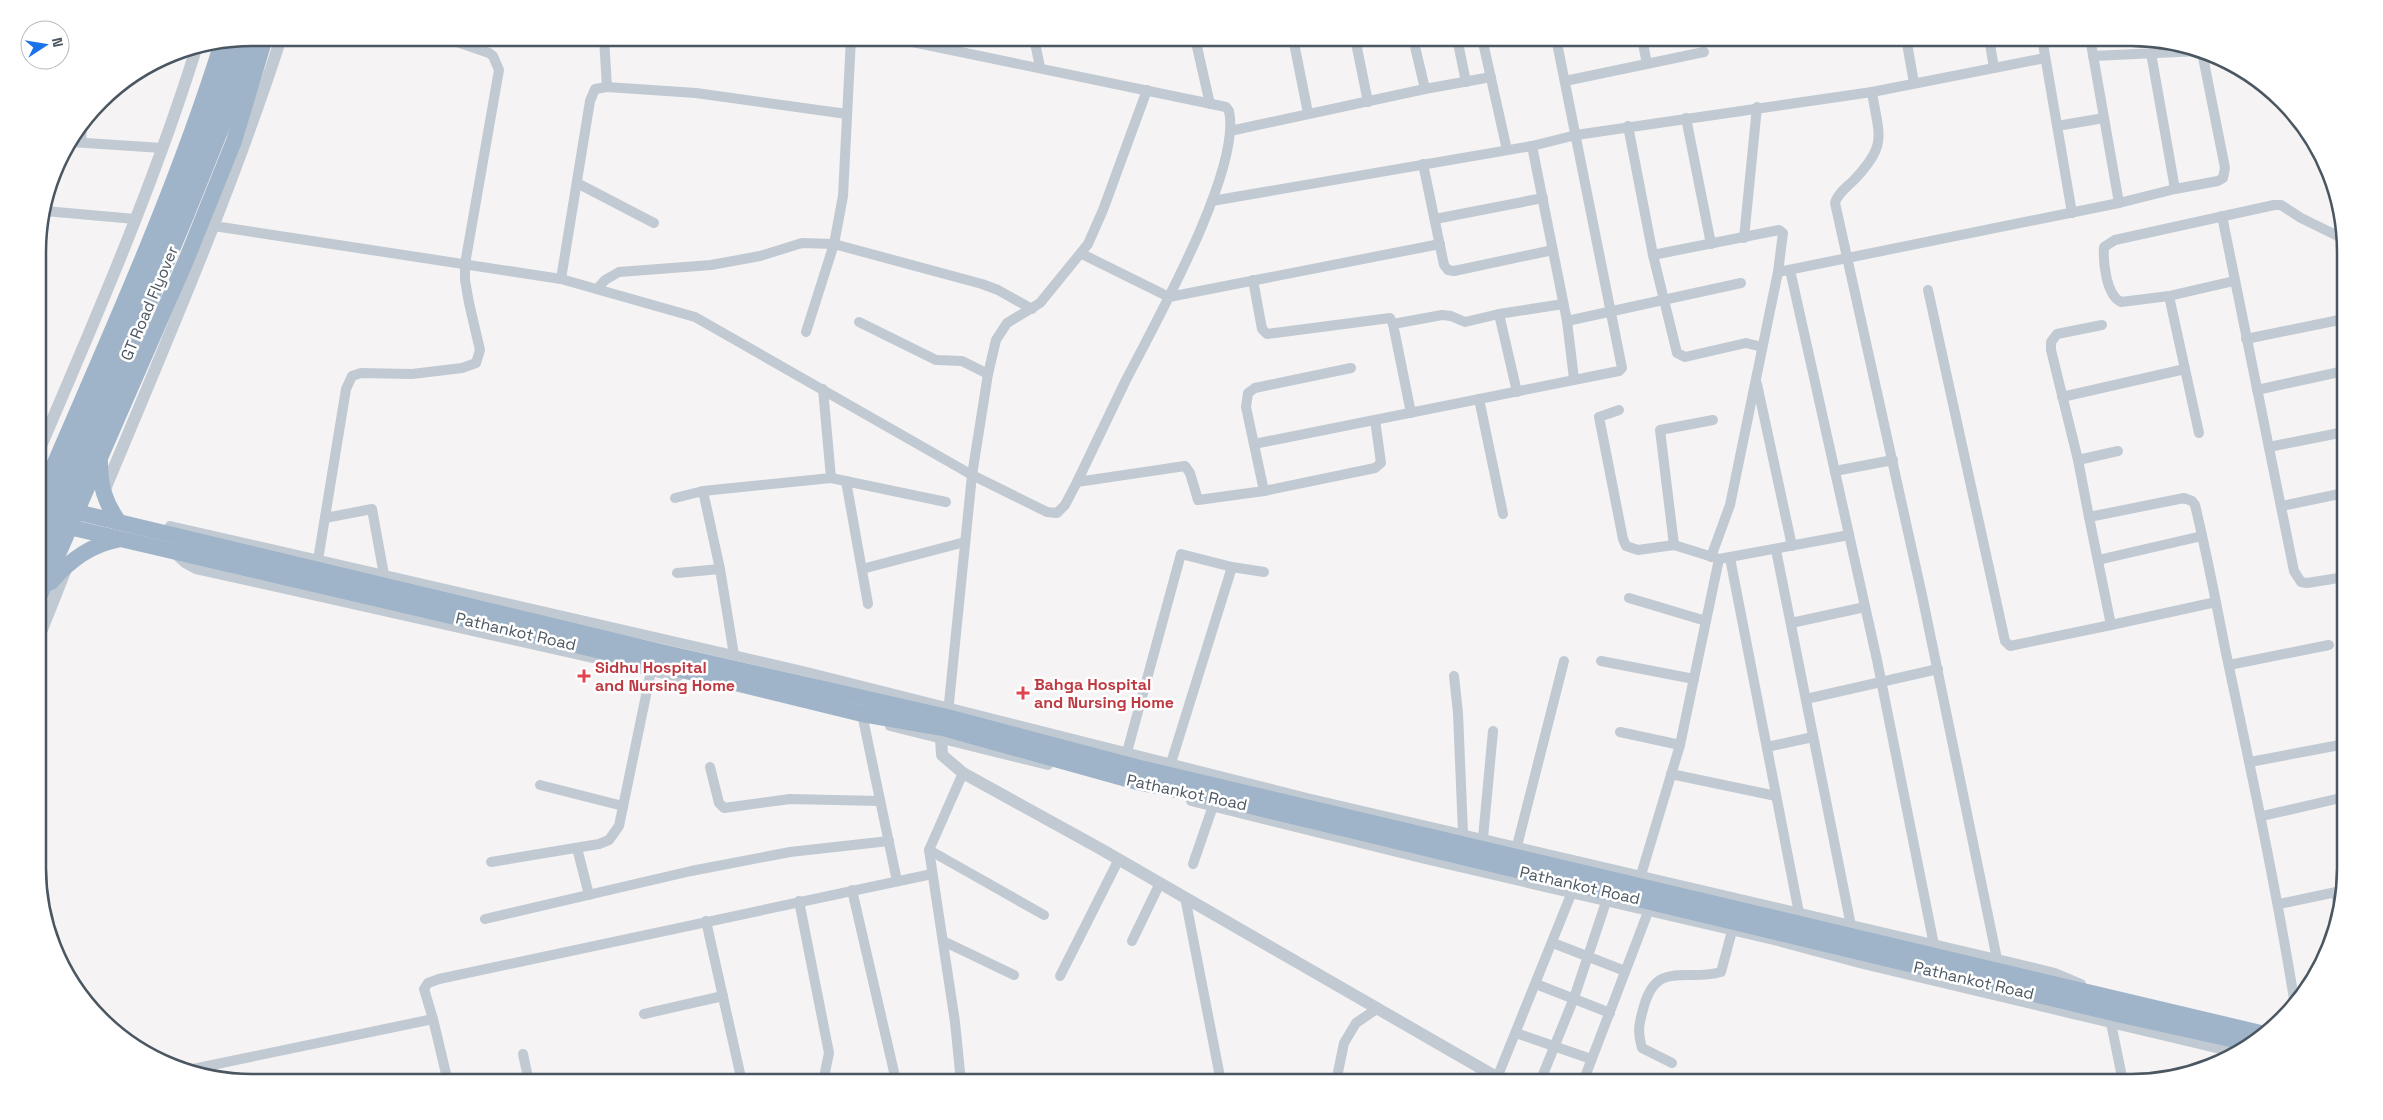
<svg xmlns="http://www.w3.org/2000/svg" width="2383" height="1120" font-family="'Space Grotesk',sans-serif">
<style>
.lines{fill:none;stroke-linecap:round;stroke-linejoin:round}
.minor{stroke:#c1cad2;stroke-width:10}
.tertiary{stroke:#c1cad2;stroke-width:12}
.trunk{stroke:#9fb4c9;stroke-width:16}
.health-dot{fill:#e0444e;stroke:#fff;stroke-width:2}
.labels{text-anchor:middle;stroke-width:5;stroke-linejoin:round;paint-order:stroke}
.street-label{font-size:16px;fill:#4a5661;stroke:#fff}
.health-label{font-size:16px;font-weight:bold;fill:#be3a42;stroke:#fff;text-anchor:start}
.rim{fill:none;stroke:#4a5661;stroke-width:2.5}
</style>
<rect width="100%" height="100%" fill="#f5f3f3"/>
<g class="lines">
<!-- minor -->
<g class="minor">
<polyline points="604,38 607,87"/>
<polyline points="1034,38 1040,67"/>
<polyline points="1195,38 1210,104"/>
<polyline points="1293,38 1308,113"/>
<polyline points="1355,38 1368,102"/>
<polyline points="1413,38 1425,89"/>
<polyline points="1457,38 1466,82"/>
<polyline points="1482,38 1507,150"/>
<polyline points="1642,38 1647,64"/>
<polyline points="1906,38 1914,83"/>
<polyline points="1989,38 1994,68"/>
<polyline points="2042,38 2072,213"/>
<polyline points="2090,38 2119,203"/>
<polyline points="2151,53 2175,189"/>
<polyline points="2093,56 2199,51"/>
<polyline points="1565,81 1704,52"/>
<path d="M 1872,92 C 1879,137 1888,144 1854,180 C 1847,187 1837,194 1835,203 L 1922,595 L 1997,959"/>
<polyline points="1686,118 1711,244"/>
<polyline points="1628,126 1653,255 1677,353 1685,357 1746,343 1762,347"/>
<polyline points="2057,126 2104,118"/>
<polyline points="1230,131 1425,89 1491,77"/>
<polyline points="71,142 162,148"/>
<polyline points="81,142 82,128"/>
<polyline points="1532,146 1567,321 1574,379"/>
<polyline points="1423,164 1444,265 1448,270 1454,271 1553,250"/>
<polyline points="577,183 654,223"/>
<polyline points="1212,201 1532,146 1576,135 1872,92 2045,58"/>
<polyline points="45,211 135,219"/>
<polyline points="2222,216 2294,571 2301,582 2307,583 2345,577"/>
<polyline points="1435,219 1543,198"/>
<path d="M 214,226 L 561,279 L 695,317 L 972,475 L 1047,512 L 1057,513 L 1065,505 L 1077,482 C 1093,449 1109,415 1125,382 C 1154,325 1242,170 1229,111 L 1226,107 L 893,38"/>
<polyline points="1744,238 1757,107"/>
<polyline points="1082,254 1169,297 1440,244"/>
<polyline points="1653,255 1779,230 1783,233 1778,272 1730,505 1711,557"/>
<polyline points="1790,270 1877,660 1934,945"/>
<polyline points="1778,272 2119,203 2175,189 2218,181 2223,178 2225,168 2202,52"/>
<polyline points="561,279 590,101 595,89 607,87 696,93 847,114"/>
<polyline points="1253,280 1262,329 1267,334 1390,318 1393,324 1411,413"/>
<path d="M 2234,281 L 2169,296 L 2121,302 C 2106,295 2103,262 2104,247 L 2115,240 L 2274,205 L 2281,205 L 2301,218 L 2344,239"/>
<polyline points="597,289 605,280 619,272 711,265 760,256 802,243 834,244 982,284 998,290 1032,309"/>
<polyline points="1928,290 2005,641 2010,646 2111,625"/>
<polyline points="2169,296 2199,433"/>
<polyline points="1499,314 1517,392"/>
<polyline points="1567,321 1741,283"/>
<polyline points="859,322 936,360 962,361 988,374"/>
<polyline points="1393,324 1442,315 1451,316 1465,322 1499,314 1563,304"/>
<polyline points="806,332 834,244 843,196 851,38"/>
<polyline points="2246,339 2344,319"/>
<polyline points="1757,384 1792,546"/>
<polyline points="823,389 831,478"/>
<polyline points="2257,390 2344,371"/>
<polyline points="2062,397 2185,369"/>
<polyline points="1479,399 1503,514"/>
<polyline points="1619,410 1599,417 1623,539 1626,546 1638,550 1674,545 1719,559 1849,535"/>
<polyline points="1254,444 1619,371 1622,368 1556,38"/>
<polyline points="2269,447 2344,432"/>
<polyline points="2078,460 2118,451"/>
<polyline points="1835,471 1893,460"/>
<polyline points="846,481 868,604"/>
<polyline points="1077,482 1185,466 1190,473 1198,500 1264,491 1375,468 1381,463 1375,420"/>
<polyline points="1264,491 1246,407 1248,393 1255,388 1351,368"/>
<polyline points="675,498 703,491"/>
<polyline points="2282,506 2344,493"/>
<polyline points="2089,517 2078,460 2051,350 2051,342 2057,334 2102,325"/>
<polyline points="325,518 372,509 384,575"/>
<polyline points="170,526 807,672 1307,798 1997,959 2055,973 2081,984"/>
<polyline points="1674,545 1660,430 1713,420"/>
<polyline points="1776,550 1851,926"/>
<polyline points="175,554 185,563 196,569 678,677"/>
<polyline points="1730,558 1799,913"/>
<polyline points="318,560 346,389 352,376 361,373 412,374 462,368 476,363 480,350 469,303 465,280 465,264 499,70 493,56 489,53 457,42 453,38"/>
<polyline points="2098,560 2202,536"/>
<polyline points="862,569 965,542"/>
<polyline points="677,573 720,569"/>
<polyline points="1629,598 1706,621"/>
<path d="M 2216,602 L 2111,625 L 2089,517 L 2184,498 L 2192,501 L 2195,505 C 2207,554 2216,603 2226,653 C 2251,770 2276,887 2295,1005"/>
<polyline points="1791,623 1865,607"/>
<polyline points="734,655 720,569 703,491 831,478 946,502"/>
<polyline points="1601,661 1694,679"/>
<polyline points="2229,665 2329,645"/>
<polyline points="1454,676 1458,713 1463,833"/>
<polyline points="1806,699 1938,669"/>
<polyline points="948,713 972,475 988,374 996,340 1007,323 1040,303 1088,244 1103,210 1147,90"/>
<polyline points="862,714 897,881"/>
<polyline points="890,726 1048,765"/>
<polyline points="1620,732 1680,745"/>
<polyline points="1767,747 1813,737"/>
<polyline points="1127,752 1181,554 1232,567 1264,572"/>
<polyline points="2250,762 2345,744"/>
<polyline points="1171,763 1232,567"/>
<polyline points="710,767 719,803 724,808 790,799 880,801"/>
<polyline points="1671,774 1776,796"/>
<polyline points="540,785 623,806"/>
<polyline points="1191,801 1425,859 1778,941 1863,964 2237,1053"/>
<polyline points="2262,816 2345,797"/>
<polyline points="1483,838 1493,731"/>
<polyline points="1517,846 1564,661"/>
<polyline points="577,848 589,895"/>
<polyline points="929,850 1044,915"/>
<polyline points="491,862 599,844 609,840 619,826 651,671"/>
<polyline points="1193,864 1213,806"/>
<polyline points="1641,875 1680,745 1719,559"/>
<polyline points="852,890 894,1072"/>
<polyline points="2336,892 2338,904"/>
<polyline points="1185,897 1221,1082"/>
<polyline points="799,901 829,1053 823,1082"/>
<polyline points="2279,904 2341,891"/>
<polyline points="485,919 691,871 790,852 889,841"/>
<polyline points="706,921 742,1082"/>
<polyline points="943,941 1014,975"/>
<polyline points="1132,941 1160,883"/>
<polyline points="1553,943 1625,971"/>
<polyline points="1060,976 1119,859"/>
<polyline points="1536,984 1610,1013"/>
<polyline points="644,1014 723,996"/>
<polyline points="433,1019 448,1082"/>
<polyline points="2111,1023 2123,1082"/>
<polyline points="1516,1033 1591,1059"/>
<polyline points="523,1054 529,1082"/>
<path d="M 1672,1063 L 1642,1048 C 1637,1030 1639,1024 1644,1006 C 1657,960 1685,982 1721,972 L 1732,931"/>
<polyline points="188,1070 433,1019 424,989 428,983 439,979 932,874"/>
<polyline points="1497,1078 1572,892"/>
<polyline points="717,1082 741,1077"/>
<polyline points="961,1082 955,1022 929,850 963,773"/>
<polyline points="1336,1082 1344,1043 1356,1023 1378,1008"/>
<polyline points="1540,1082 1574,998 1606,902"/>
<polyline points="1583,1082 1648,912"/>
</g>
<!-- tertiary -->
<g class="tertiary">
<path d="M 38,453 C 95,320 153,187 196,49"/>
<path d="M 103,494 C 166,343 231,193 281,38"/>
<polyline points="39,637 66,569"/>
<polyline points="946,720 941,738 942,755 963,773 1099,848 1505,1082"/>
</g>
<!-- trunk -->
<g class="trunk">
<path d="M 100,462 C 100,486 105,503 119,522"/>
<path d="M 39,500 C 103,350 173,200 222,43"/>
<polyline points="39,503 661,652 947,717 1136,767 2265,1034"/>
<polyline points="39,520 661,665 862,714 943,728 1141,783 1217,798 2117,1014 2253,1044"/>
<path d="M 39,533 C 108,370 183,209 236,41"/>
<polyline points="39,566 186,216 229,109 251,38"/>
<path d="M 51,582 C 69,561 90,545 117,540"/>
<polyline points="39,598 187,258 234,141 265,38"/>
</g>
</g>
<!-- markers -->
<g class="health-dot">
<path d="M581.5 668.5h5v5h5v5h-5v5h-5v-5h-5v-5h5z"/>
<path d="M1020.5 685.5h5v5h5v5h-5v5h-5v-5h-5v-5h5z"/>
</g>
<g class="labels">
<!-- street labels -->
<g class="street-label">
<text transform="translate(149 303) rotate(-67)" y="6">GT Road Flyover</text>
<text transform="translate(516 631) rotate(13)" y="6">Pathankot Road</text>
<text transform="translate(1187 792) rotate(12)" y="6">Pathankot Road</text>
<text transform="translate(1580 885) rotate(13)" y="6">Pathankot Road</text>
<text transform="translate(1974 980) rotate(13)" y="6">Pathankot Road</text>
</g>
<!-- health labels -->
<g class="health-label">
<text x="595" y="673">Sidhu Hospital<tspan x="595" dy="18">and Nursing Home</tspan></text>
<text x="1034" y="690">Bahga Hospital<tspan x="1034" dy="18">and Nursing Home</tspan></text>
</g>
</g>
<!-- crop -->
<path d="M0 0H2383V1120H0ZM252 46H2131A206 206 0 0 1 2337 252V868A206 206 0 0 1 2131 1074H252A206 206 0 0 1 46 868V252A206 206 0 0 1 252 46Z" fill="#fff" fill-rule="evenodd"/>
<path class="rim" d="M252 46H2131A206 206 0 0 1 2337 252V868A206 206 0 0 1 2131 1074H252A206 206 0 0 1 46 868V252A206 206 0 0 1 252 46Z"/>
<!-- north arrow -->
<g transform="translate(45 45) rotate(78)"><circle r="24" fill="#ffffff" stroke="#b7bbc0"/>
<path d="M0-4L9 19L0 12L-9 19Z" fill="#1a73e8"/>
<text y="-8" font-size="14" font-weight="bold" text-anchor="middle" fill="#4a5661">N</text>
</g>
</svg>
